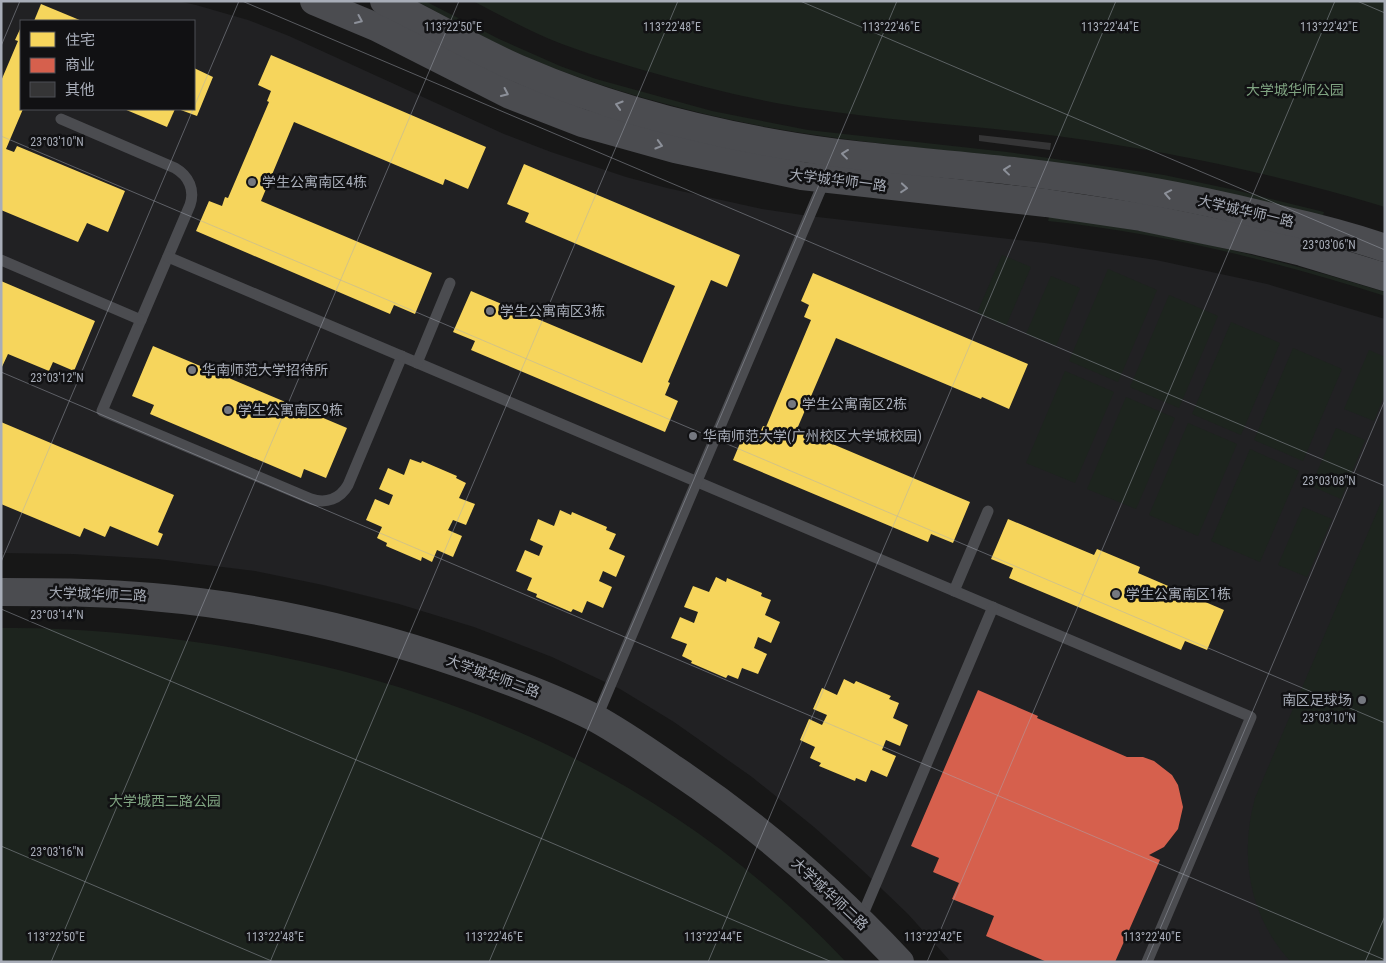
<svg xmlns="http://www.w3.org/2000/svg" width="1386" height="963" font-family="'Roboto Condensed','Noto Sans SC',sans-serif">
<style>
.built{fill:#212123;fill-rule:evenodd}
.green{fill:#1d241e}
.homes{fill:#f6d55c}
.shops{fill:#d6604d}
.building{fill:#353536}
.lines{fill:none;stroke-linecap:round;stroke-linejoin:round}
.service{stroke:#4b4c50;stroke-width:11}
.tertiary{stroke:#4b4c50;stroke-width:28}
.oneway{stroke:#8c9099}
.ticks{fill:none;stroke:#a8adb8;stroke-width:1;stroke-opacity:0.45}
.poi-dot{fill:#757880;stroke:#111113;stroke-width:2}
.labels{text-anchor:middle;stroke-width:5;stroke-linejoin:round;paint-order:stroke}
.park-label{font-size:14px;fill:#7fa381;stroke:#111113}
.street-label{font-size:14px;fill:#a8adb8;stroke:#111113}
.poi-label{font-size:14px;fill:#a8adb8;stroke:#111113;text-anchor:start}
.ticks-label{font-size:12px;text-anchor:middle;fill:#a8adb8;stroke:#111113;stroke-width:5;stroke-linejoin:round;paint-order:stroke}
</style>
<rect width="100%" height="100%" fill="#171717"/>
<!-- built -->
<path class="built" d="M 1,1 L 177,1 L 196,5 L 248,20 L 289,36 L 504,134 L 551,152 L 626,177 L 667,188 L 762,209 L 809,216 L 1045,243 L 1156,260 L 1267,284 L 1385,319 L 1385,962 L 951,962 L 908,914 L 860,868 L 814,827 L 752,777 L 674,722 L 620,689 L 552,657 L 474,627 L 399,604 L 323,585 L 255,571 L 158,559 L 73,554 L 1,553 ZM 21,21 L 194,21 L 194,109 L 21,109 Z"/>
<!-- green -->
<g class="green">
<path d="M 416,1 L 425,1 L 499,39 L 560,66 L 596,79 L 712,111 L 808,130 L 1007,152 L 1164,175 L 1235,190 L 1324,212 L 1323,216 C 1234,194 1146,175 1055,163 C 939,148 823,142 709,115 C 648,100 587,83 529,58 C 490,42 453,20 416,1 Z"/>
<path d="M 473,1 L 1385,1 L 1385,207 C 1277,174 1168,151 1057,136 C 976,126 894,121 813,109 C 756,101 699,86 643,70 C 607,59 570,49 536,33 C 515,23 494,12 473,1 Z"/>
<path d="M 1049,217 C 1163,231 1275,258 1385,292 L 1385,296 C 1276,261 1163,233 1048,221 Z"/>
<polygon points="1002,255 1031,267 1006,326 977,313"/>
<polygon points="1108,269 1157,290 1118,382 1069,361"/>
<polygon points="1051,276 1080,288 1056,346 1026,334"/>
<polygon points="1169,295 1218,316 1179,408 1130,387"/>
<polygon points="1231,322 1280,343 1241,435 1192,414"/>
<polygon points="1293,348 1342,369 1303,461 1254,440"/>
<polygon points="1369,350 1385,357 1385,394 1374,421 1344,409"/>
<polygon points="1065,371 1114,392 1075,483 1026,463"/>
<polygon points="1126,397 1175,418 1136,509 1087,489"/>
<polygon points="1188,423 1237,444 1198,536 1149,515"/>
<polygon points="1336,428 1365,440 1341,499 1311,486"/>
<polygon points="1250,449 1299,471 1260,562 1211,541"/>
<path d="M 1385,493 L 1385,962 L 1291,962 C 1249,917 1239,856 1255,798 Z"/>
<polygon points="1303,507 1332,519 1307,577 1278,565"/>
<path d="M 1,628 C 71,627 147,634 216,645 C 457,683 677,782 846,962 L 1,962 Z"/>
</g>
<!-- homes -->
<g class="homes">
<polygon points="41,4 82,21 34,21"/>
<polygon points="21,27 21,109 23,109 6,149 14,152 17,146 125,191 108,232 87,223 78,242 1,210 1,81 18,41 15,40"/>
<polygon points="271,55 486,147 468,189 445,179 443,185 294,122 261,201 432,273 415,314 394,305 390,314 196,231 209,201 222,206 225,197 228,198 269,102 267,101 271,91 258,85"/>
<polygon points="194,68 213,77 197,116 178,109 194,109"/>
<polygon points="124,109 175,109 167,127"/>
<polygon points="524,164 740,255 727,287 711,280 668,382 670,383 665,395 678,401 665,432 471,350 475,341 453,332 471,291 642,363 675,286 525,222 529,213 507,204"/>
<polygon points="813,273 1028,364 1009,409 982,397 981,399 836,338 797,429 970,502 953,543 931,534 928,542 733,460 746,429 759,435 763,426 766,427 811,320 804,317 809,305 801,301"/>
<polygon points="1,281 95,321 74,371 53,362 49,371 8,354 1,369"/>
<polygon points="153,346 347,428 326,478 304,469 301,478 150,414 154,405 132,396"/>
<polygon points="1,422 174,495 158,532 163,534 158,546 110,526 105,537 84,528 80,537 1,504"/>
<polygon points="410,459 421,463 422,461 457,476 456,478 466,483 459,498 475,504 466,525 453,520 448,530 462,536 453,557 437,550 432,562 422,557 421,561 386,546 387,543 377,538 382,527 366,520 375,499 389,505 393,495 379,489 388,468 404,475"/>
<polygon points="560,510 571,515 572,512 607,527 606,530 616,534 609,549 625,556 616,577 603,571 599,581 612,587 603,608 587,601 582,613 573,609 571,612 536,597 537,594 527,590 532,578 516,571 525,550 539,556 543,546 530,540 538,519 554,526"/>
<polygon points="1008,519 1094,555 1097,549 1140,567 1138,573 1224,610 1207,650 1185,641 1181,650 1009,578 1013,568 991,559"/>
<polygon points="716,577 726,582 727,578 762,593 761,596 771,600 765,615 780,622 771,643 758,637 754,648 767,654 758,674 742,668 738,679 728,675 726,678 691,663 692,661 682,656 687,644 671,638 680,617 694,623 698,612 684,607 693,586 709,592"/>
<polygon points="844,679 854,684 856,681 891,696 889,699 899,703 893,718 908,725 900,746 886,740 882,750 896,756 887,777 871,770 866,782 856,778 855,781 819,766 821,763 810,758 815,747 800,740 809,719 822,725 827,715 813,709 822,688 837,695"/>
</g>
<!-- shops -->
<polygon class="shops" points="978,690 1038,716 1037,718 1127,757 1143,757 1154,761 1172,775 1178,785 1183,807 1178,829 1164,847 1149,855 1160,860 1115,962 1047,962 986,936 994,916 952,899 959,883 933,872 939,858 911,846"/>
<!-- building -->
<polygon class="building" points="979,135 1051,143 1050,150 979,141"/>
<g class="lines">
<!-- service -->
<g class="service">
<path d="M 61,119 L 175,168 C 189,176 195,190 190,205 L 102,411 L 311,499 C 326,504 340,499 348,485 L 402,356"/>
<polyline points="168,257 1251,717 1147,962"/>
<polyline points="1,260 141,320"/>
<polyline points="417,363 450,283"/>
<polyline points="954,591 988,511"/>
<polyline points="596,719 825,179"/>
<polyline points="860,921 993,607"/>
</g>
<!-- tertiary -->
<g class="tertiary">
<polyline points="314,1 376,27 510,95 582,123 675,149 802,176 1046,203 1141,217 1253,240 1302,252 1385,277"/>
<path d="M 384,1 C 431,23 476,51 524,71 C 605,106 693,129 779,144 C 857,158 935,162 1013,171 C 1103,181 1192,197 1279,219 C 1315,227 1350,236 1385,248"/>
<path d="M 1,592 C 52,592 102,592 152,597 C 259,606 366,631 467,666 C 510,681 553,697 593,717 C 621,732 648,751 674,769 C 756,824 832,889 900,962"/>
</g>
</g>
<!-- one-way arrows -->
<defs><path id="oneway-chevron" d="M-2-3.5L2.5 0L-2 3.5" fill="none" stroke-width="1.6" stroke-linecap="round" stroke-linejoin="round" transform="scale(1.25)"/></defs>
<g class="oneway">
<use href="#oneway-chevron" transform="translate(359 20) rotate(24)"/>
<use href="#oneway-chevron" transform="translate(505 93) rotate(25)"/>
<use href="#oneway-chevron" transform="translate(619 105) rotate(-163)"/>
<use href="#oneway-chevron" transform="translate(659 145) rotate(16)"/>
<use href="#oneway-chevron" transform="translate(845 154) rotate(-173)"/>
<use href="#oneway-chevron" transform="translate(1007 170) rotate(-174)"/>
<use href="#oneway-chevron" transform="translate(904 188) rotate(5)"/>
<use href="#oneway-chevron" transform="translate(1168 194) rotate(-169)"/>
</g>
<!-- ticks -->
<path class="ticks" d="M 242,1 L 1385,486M 800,1 L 1385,250M 1357,1 L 1385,13M 1,46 L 20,1M 1,136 L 1385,723M 1,372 L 1385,960M 1,562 L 239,1M 1,609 L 832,962M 1,846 L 274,962M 51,962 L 459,1M 270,962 L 678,1M 489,962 L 897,1M 708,962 L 1116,1M 927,962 L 1335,1M 1146,962 L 1385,400M 1365,962 L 1385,916"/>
<!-- markers -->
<g class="poi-dot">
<circle cx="252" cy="182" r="5"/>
<circle cx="490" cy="311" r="5"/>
<circle cx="192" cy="370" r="5"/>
<circle cx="792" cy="404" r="5"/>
<circle cx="228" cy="410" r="5"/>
<circle cx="693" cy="436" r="5"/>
<circle cx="1116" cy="594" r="5"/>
<circle cx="1362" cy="700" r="5"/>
</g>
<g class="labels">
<!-- park labels -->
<g class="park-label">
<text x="1295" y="95">大学城华师公园</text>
<text x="165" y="806">大学城西二路公园</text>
</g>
<!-- street labels -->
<g class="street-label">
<text transform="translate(838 180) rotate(7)" y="5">大学城华师一路</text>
<text transform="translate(1246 211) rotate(13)" y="5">大学城华师一路</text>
<text transform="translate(98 594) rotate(2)" y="5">大学城华师二路</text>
<text transform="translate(493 676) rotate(20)" y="5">大学城华师二路</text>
<text transform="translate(830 894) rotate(43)" y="5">大学城华师二路</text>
</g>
<!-- poi labels -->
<g class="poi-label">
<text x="262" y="187">学生公寓南区4栋</text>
<text x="500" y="316">学生公寓南区3栋</text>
<text x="202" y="375">华南师范大学招待所</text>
<text x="802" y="409">学生公寓南区2栋</text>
<text x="238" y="415">学生公寓南区9栋</text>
<text x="703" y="441">华南师范大学(广州校区大学城校园)</text>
<text x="1126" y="599">学生公寓南区1栋</text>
<text x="1352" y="705" text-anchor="end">南区足球场</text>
</g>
</g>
<g class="ticks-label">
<text x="453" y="31">113°22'50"E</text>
<text x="1110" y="31">113°22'44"E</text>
<text x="672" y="31">113°22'48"E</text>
<text x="891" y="31">113°22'46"E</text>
<text x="1329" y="31">113°22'42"E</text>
<text x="57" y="146">23°03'10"N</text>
<text x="1329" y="249">23°03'06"N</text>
<text x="57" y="382">23°03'12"N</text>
<text x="1329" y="485">23°03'08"N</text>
<text x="57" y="619">23°03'14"N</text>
<text x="1329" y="722">23°03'10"N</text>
<text x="57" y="856">23°03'16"N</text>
<text x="56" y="941">113°22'50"E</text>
<text x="275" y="941">113°22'48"E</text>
<text x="494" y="941">113°22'46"E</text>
<text x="713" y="941">113°22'44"E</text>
<text x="933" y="941">113°22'42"E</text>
<text x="1152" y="941">113°22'40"E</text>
</g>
<!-- border -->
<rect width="1386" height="963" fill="none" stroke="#a8adb8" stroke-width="5"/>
<!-- legend -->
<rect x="20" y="20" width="175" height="90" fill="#111113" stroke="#4d4f55"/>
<rect x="30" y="32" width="25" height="15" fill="#f6d55c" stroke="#4d4f55"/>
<text x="65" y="45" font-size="15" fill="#a8adb8">住宅</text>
<rect x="30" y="58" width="25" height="15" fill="#d6604d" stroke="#4d4f55"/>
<text x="65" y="70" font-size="15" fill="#a8adb8">商业</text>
<rect x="30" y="82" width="25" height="15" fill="#353536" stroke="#4d4f55"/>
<text x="65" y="95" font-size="15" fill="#a8adb8">其他</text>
</svg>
